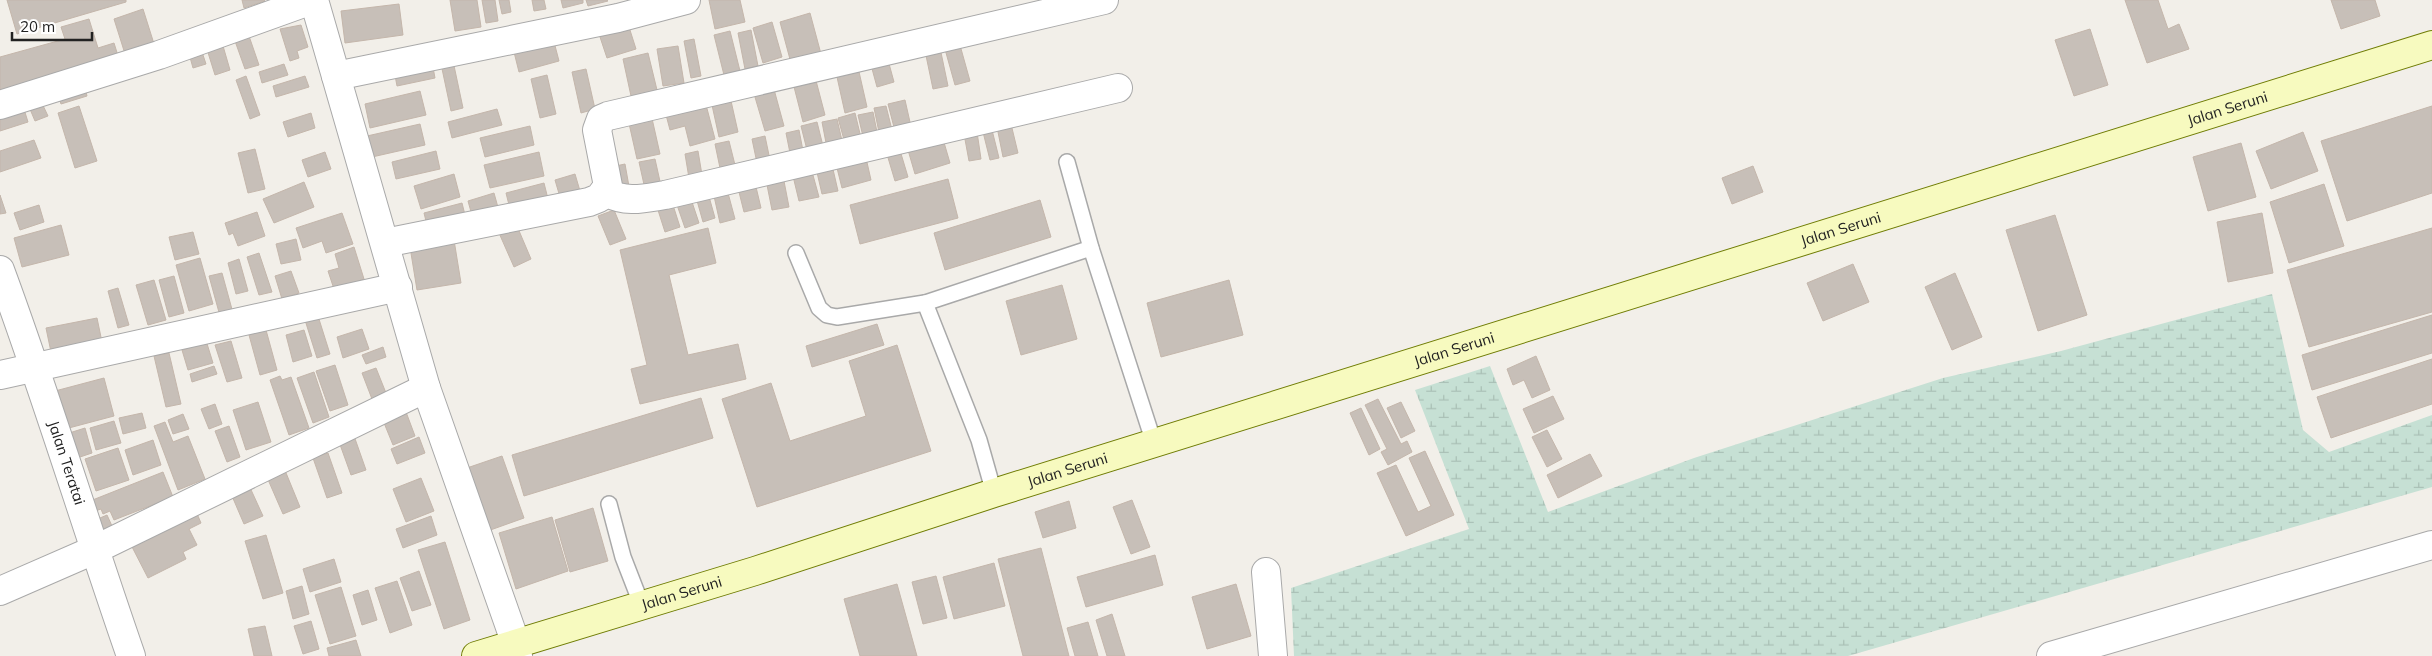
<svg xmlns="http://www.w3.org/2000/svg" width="2432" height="656" font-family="Mulish,sans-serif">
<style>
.wetland{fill:url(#wetland-marsh)}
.building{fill:#c7bfb8;stroke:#c4b6ab}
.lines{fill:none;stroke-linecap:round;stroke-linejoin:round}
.service-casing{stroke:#a9a9a9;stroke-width:18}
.minor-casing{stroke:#a9a9a9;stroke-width:30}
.tertiary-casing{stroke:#a9a9a9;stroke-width:30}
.secondary-casing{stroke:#707d05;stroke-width:30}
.service{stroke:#fff;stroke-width:15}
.minor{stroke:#fff;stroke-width:28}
.tertiary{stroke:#fff;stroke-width:28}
.secondary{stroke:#f7fabf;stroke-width:28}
.labels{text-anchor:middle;stroke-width:4;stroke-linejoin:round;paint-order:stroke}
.street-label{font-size:15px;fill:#222;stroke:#fff}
</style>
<defs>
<pattern id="wetland-marsh" width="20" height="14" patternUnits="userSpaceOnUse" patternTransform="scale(1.25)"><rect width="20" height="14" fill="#c6e0d4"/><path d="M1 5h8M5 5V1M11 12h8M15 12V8" fill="none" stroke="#aac0b6"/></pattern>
</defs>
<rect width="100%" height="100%" fill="#f2efe9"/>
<!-- wetland -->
<polygon class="wetland" points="2272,294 2303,430 2329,452 2432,415 2432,487 1848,656 1294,656 1291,588 1469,529 1415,390 1490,366 1548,512 1694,458 1943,378 2061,351"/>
<!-- building -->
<g class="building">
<polygon points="7,0 126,0 126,2 17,34"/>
<polygon points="242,0 264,0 265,1 244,8"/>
<polygon points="450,0 477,0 481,27 455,31"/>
<polygon points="482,0 495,0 498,21 486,23"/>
<polygon points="499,0 509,0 511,12 502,14"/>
<polygon points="532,0 544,0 546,9 534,11"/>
<polygon points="561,0 583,0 583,3 563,8"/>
<polygon points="586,0 607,0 608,1 588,6"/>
<polygon points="709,0 740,0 745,22 715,29"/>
<polygon points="2125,0 2158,0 2168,29 2179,24 2189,49 2147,63"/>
<polygon points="2331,0 2375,0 2380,16 2341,29"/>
<polygon points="399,4 403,35 345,43 341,11"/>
<polygon points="143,9 155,47 126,57 114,19"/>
<polygon points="810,13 821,54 791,63 780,22"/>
<polygon points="89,19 98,48 114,43 119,59 0,92 0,57 65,39 61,27"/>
<polygon points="772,22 782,57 763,63 753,28"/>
<polygon points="301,25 308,47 297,51 299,58 290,61 280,29"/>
<polygon points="629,27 636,49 607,58 600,37"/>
<polygon points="2090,29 2108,85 2074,96 2055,40"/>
<polygon points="751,30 758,66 745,69 738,33"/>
<polygon points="730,31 740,71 724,75 714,35"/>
<polygon points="249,36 259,65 245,69 235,41"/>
<polygon points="553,38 559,61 519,72 513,48"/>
<polygon points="958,38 970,81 955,85 943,42"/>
<polygon points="221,39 230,70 215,75 205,43"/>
<polygon points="694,39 701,76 691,78 684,41"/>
<polygon points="939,43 948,86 933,89 924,46"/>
<polygon points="200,46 206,64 193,68 188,50"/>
<polygon points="678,46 684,83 663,86 657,49"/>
<polygon points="648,53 657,90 631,96 623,59"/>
<polygon points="888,60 894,82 877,87 871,65"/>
<polygon points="453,61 463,108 451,111 441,64"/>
<polygon points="432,62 435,78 397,86 394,70"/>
<polygon points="857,63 867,107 845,113 835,68"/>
<polygon points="284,64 288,75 262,83 259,72"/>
<polygon points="586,69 595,109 581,113 572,72"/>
<polygon points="814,73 825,115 803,122 792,79"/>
<polygon points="547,75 556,114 540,118 531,79"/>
<polygon points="246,76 260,115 250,119 236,80"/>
<polygon points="305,76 309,87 276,97 273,86"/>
<polygon points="772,82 784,126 765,131 752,87"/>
<polygon points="84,84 87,96 61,104 57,92"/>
<polygon points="420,91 426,115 370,128 365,104"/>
<polygon points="729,92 738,132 719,137 710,96"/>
<polygon points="39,97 48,116 35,121 27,102"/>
<polygon points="905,100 912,131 896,135 888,104"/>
<polygon points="705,101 715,139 690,146 685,126 670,130 665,111"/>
<polygon points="23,106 28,122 0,131 0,113"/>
<polygon points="79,106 97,161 75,168 58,113"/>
<polygon points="886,106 893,134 880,137 874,108"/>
<polygon points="2432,106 2432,193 2347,221 2321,141"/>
<polygon points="497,109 502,125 452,138 448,122"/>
<polygon points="873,112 878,137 864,141 858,115"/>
<polygon points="311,113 315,128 288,137 283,122"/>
<polygon points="855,113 862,142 846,147 838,118"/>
<polygon points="651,114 660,154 637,159 628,119"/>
<polygon points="837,119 843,145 827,148 822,122"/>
<polygon points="817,122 824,150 808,154 801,126"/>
<polygon points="420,124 425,145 372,157 367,136"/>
<polygon points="1011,124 1018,153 1003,157 997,127"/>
<polygon points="530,126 534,145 485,157 480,138"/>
<polygon points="799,130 804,156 791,158 786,133"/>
<polygon points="992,130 999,158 990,160 983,132"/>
<polygon points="977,132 981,159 969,161 964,134"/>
<polygon points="2303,132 2318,171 2271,189 2256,151"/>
<polygon points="765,136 770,160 757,163 752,139"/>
<polygon points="943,139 950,163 915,174 908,150"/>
<polygon points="34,140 41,158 0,172 0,151"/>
<polygon points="729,141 735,165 720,168 715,144"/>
<polygon points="2241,143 2256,197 2208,211 2193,157"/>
<polygon points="899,147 908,177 895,181 886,151"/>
<polygon points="255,149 265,189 248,193 238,153"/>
<polygon points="436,151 440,169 396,179 392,162"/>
<polygon points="698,151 702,175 689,178 685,154"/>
<polygon points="325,152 331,169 308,177 302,160"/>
<polygon points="539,152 544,176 490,188 484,165"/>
<polygon points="866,158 871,180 842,188 836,164"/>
<polygon points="655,159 661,186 645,189 639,162"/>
<polygon points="625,164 630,192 616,195 611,167"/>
<polygon points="832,165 838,191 822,194 816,168"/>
<polygon points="1753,166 1763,192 1732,204 1722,178"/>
<polygon points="811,168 819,197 799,201 792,172"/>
<polygon points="454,174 460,197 421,209 414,186"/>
<polygon points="575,174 580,191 560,197 555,180"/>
<polygon points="783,176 789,207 772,210 766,180"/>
<polygon points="948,179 958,218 860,244 850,205"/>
<polygon points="304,182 314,207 274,223 263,199"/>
<polygon points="544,183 548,199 510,209 506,193"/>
<polygon points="2324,184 2344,246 2289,263 2270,202"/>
<polygon points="756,187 761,208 744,212 739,192"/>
<polygon points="494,193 499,211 473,219 468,201"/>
<polygon points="708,193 715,218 703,222 696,197"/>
<polygon points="728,193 735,219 720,223 714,196"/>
<polygon points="0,195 6,213 0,214"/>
<polygon points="690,196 699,223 685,228 676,202"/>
<polygon points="1040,200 1051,237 945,270 934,233"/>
<polygon points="672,202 680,227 665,232 657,207"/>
<polygon points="462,203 466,219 428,229 424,213"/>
<polygon points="39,205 44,222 20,230 14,213"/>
<polygon points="614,210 626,239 610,245 598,216"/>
<polygon points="257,212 265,236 238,246 233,233 229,235 225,223"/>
<polygon points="342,213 353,244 326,253 322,241 303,248 296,228"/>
<polygon points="2262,213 2273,273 2228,282 2217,222"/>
<polygon points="2055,215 2087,315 2038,331 2006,230"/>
<polygon points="61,225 69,255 22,267 14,238"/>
<polygon points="517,226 531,259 514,267 499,233"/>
<polygon points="708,228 716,263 669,275 688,355 738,344 746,379 640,404 631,369 647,365 620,250"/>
<polygon points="2432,228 2432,312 2309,347 2287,270"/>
<polygon points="193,232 199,254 175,260 169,237"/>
<polygon points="296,239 301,260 281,264 276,244"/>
<polygon points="454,240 461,283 417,290 410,247"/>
<polygon points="354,247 364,279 334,289 328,271 339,268 335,254"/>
<polygon points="259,253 272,292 259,295 247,257"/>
<polygon points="200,258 213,304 189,311 176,265"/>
<polygon points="239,259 248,291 236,294 228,263"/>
<polygon points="1853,264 1869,302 1823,321 1807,283"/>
<polygon points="291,271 299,293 282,299 275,276"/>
<polygon points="222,273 233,313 220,316 209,276"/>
<polygon points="1955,273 1982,337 1952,350 1925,287"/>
<polygon points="174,276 184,313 169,317 159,280"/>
<polygon points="154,280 166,320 148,325 136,285"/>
<polygon points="1229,280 1243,335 1161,357 1147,303"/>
<polygon points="1062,285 1077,339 1021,355 1006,301"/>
<polygon points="118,288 129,325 118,328 108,291"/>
<polygon points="2432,315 2432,353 2312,390 2302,355"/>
<polygon points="318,316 330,354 317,358 305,320"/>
<polygon points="97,318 102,342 51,352 46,328"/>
<polygon points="877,324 884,345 812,367 806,346"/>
<polygon points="362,329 369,349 343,358 337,337"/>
<polygon points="266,330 277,370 260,375 249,335"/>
<polygon points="304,330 312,356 293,362 286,335"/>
<polygon points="204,334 213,363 188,370 182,350 187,349 185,340"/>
<polygon points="231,341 242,378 227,382 215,345"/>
<polygon points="897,345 931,451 757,507 722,399 771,383 790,441 866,416 849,361"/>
<polygon points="383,347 386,357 366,364 362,355"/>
<polygon points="169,353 181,404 166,407 154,356"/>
<polygon points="1536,356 1550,390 1532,398 1524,380 1513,385 1507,369"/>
<polygon points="2432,359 2432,404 2331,438 2317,397"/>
<polygon points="335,365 348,405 330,411 316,371"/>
<polygon points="214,366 217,374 192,382 190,374"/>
<polygon points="376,368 386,393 372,399 362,373"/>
<polygon points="314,372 329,417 313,423 297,378"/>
<polygon points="280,376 282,380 291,377 309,428 289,435 270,380"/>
<polygon points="104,378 114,416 65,429 55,391"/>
<polygon points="1553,396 1564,419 1534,433 1523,409"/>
<polygon points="701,398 713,438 524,496 512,455"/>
<polygon points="1378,399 1401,444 1407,441 1412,452 1388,465 1381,452 1387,449 1365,405"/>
<polygon points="258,402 271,442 246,450 233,410"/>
<polygon points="1401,402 1415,431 1401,438 1387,408"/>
<polygon points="215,404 222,424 209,429 201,409"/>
<polygon points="403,404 415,436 393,445 380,413"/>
<polygon points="1361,408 1380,449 1369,455 1350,413"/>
<polygon points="142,413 146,428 123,434 119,418"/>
<polygon points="183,414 189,429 173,434 168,420"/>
<polygon points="114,421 121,443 96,450 90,428"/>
<polygon points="165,422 173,442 188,436 205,479 178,490 154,426"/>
<polygon points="229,426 240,457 227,462 215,431"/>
<polygon points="85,428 92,453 71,460 63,435"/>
<polygon points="1547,430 1562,459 1547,467 1532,437"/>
<polygon points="353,433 366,470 351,475 338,439"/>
<polygon points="419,437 425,453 397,464 391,449"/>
<polygon points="153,440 161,465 133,475 125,450"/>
<polygon points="118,448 129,480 96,491 85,459"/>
<polygon points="1425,451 1454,515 1406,536 1377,473 1396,465 1418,512 1431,506 1409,458"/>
<polygon points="328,453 342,493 327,498 313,458"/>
<polygon points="1590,454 1602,476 1558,498 1547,475"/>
<polygon points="502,456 524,518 482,533 461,470"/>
<polygon points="284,468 300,507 283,514 266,475"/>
<polygon points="163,472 173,497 114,520 110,511 103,514 101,509 90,513 85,503"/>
<polygon points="421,478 434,511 406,522 393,489"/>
<polygon points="247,481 263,516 244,524 229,489"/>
<polygon points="1132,500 1150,547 1131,554 1113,507"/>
<polygon points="1069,501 1076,528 1043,538 1035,512"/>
<polygon points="593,508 608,561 570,572 555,520"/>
<polygon points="195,509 201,523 189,529 197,545 183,552 186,559 148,578 129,541"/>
<polygon points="107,515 112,526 97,532 93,521"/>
<polygon points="431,516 437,535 403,548 396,529"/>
<polygon points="552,517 568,571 516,589 499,533"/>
<polygon points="266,535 283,593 263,599 245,541"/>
<polygon points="445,542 470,620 444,629 418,550"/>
<polygon points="1041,548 1069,656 1023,656 998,559"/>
<polygon points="1155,555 1163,585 1086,607 1077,577"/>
<polygon points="334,559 341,582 310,592 303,569"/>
<polygon points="994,563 1005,606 954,619 943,577"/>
<polygon points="419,571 431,605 412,611 400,578"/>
<polygon points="936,576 947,618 923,624 912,582"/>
<polygon points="397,581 412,625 390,633 375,588"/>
<polygon points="897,584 917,656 860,656 844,599"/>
<polygon points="1236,584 1251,636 1207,649 1192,597"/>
<polygon points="302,586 309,614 293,619 286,591"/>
<polygon points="341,587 356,636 330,644 315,595"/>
<polygon points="368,590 377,620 362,625 353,595"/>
<polygon points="1112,614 1125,656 1107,656 1096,620"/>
<polygon points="311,621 319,649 303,654 294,626"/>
<polygon points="1088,622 1098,656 1075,656 1067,628"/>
<polygon points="265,626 272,656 254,656 248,629"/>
<polygon points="356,640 361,656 329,656 327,648"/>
</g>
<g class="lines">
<!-- service casing -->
<g class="service-casing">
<g id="service">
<polyline points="1067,162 1091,248 1154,443"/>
<polyline points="796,253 819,308 827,315 837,317 925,303 979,440 994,493"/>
<polyline points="925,303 1091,248"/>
<polyline points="609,504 623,557 642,606"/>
</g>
</g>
<!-- minor casing -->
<g class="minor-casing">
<g id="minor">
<polyline points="314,0 426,388 516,644 518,656"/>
<polyline points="336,76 618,18 686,0"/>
<polyline points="0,105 159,55 312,0"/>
<path d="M 604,192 C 628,203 641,199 665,195 L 1118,88"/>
<polyline points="385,243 589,202 599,198 608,186 597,130 601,119 608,116 1104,0"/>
<polyline points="0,375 398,287"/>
<polyline points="1266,572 1273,656"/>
<polyline points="0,591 94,550 426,388"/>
<polyline points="2051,656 2432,545"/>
</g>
</g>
<!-- tertiary casing -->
<g class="tertiary-casing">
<g id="tertiary">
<path id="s1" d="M 0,270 C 47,397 86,527 131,656"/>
</g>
</g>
<!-- secondary casing -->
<g class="secondary-casing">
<g id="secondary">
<path id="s2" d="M 476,656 L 755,571 L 994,493 L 2432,45"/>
</g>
</g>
<!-- service -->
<use href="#service" class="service"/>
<!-- minor -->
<use href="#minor" class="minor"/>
<!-- tertiary -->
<use href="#tertiary" class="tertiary"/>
<!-- secondary -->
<use href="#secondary" class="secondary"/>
</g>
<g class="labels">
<!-- street labels -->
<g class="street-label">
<text dy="5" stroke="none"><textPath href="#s2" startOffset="1835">Jalan Seruni</textPath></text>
<text dy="5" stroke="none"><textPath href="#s2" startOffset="1430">Jalan Seruni</textPath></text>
<text dy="5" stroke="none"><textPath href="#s2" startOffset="1025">Jalan Seruni</textPath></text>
<text dy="5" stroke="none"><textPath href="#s1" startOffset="204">Jalan Teratai</textPath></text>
<text dy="5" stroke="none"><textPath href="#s2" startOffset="620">Jalan Seruni</textPath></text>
<text dy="5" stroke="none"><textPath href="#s2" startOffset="215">Jalan Seruni</textPath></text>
</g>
</g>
<!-- scale -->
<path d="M12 32v8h80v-8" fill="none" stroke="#222222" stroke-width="2.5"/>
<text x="20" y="32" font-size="15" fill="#222222" stroke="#ffffff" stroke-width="4" paint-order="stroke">20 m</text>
</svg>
